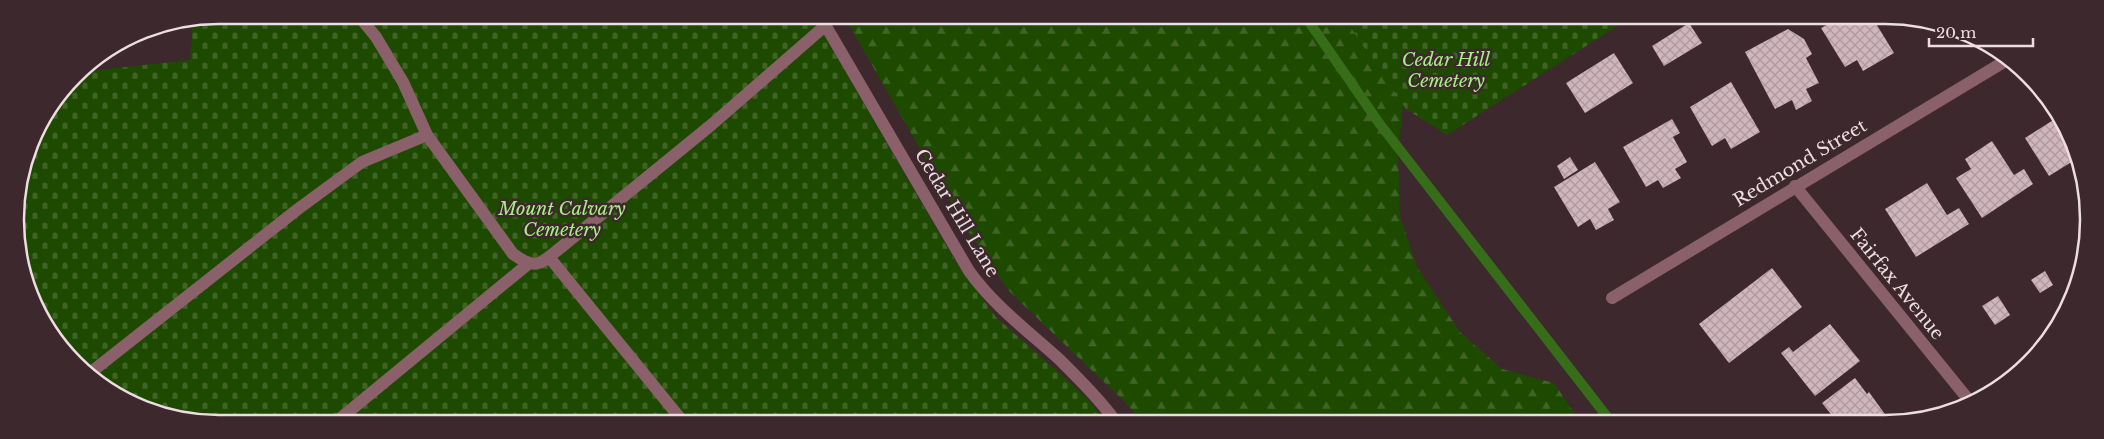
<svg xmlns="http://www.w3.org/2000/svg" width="2104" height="439" font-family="'Libre Baskerville',serif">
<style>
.forest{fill:url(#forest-firs)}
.cemetery{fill:url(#cemetery-stones)}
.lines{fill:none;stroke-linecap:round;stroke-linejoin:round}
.stream{stroke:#376d19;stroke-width:10}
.building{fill:url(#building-cross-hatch)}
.minor{stroke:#8a606b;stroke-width:12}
.labels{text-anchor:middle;stroke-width:5;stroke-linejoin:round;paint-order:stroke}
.park-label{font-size:18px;font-style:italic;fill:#a5ef84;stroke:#3c282d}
.street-label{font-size:18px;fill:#ebdde1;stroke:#3c282d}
.rim{fill:none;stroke:#ebdde1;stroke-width:2.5}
</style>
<defs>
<pattern id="forest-firs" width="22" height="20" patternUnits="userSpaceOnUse" patternTransform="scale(1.25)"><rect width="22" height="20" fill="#1e4a00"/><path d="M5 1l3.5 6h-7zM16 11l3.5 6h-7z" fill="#3f6425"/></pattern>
<pattern id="cemetery-stones" width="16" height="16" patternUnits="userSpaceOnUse" patternTransform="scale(1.25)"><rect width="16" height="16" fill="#1e4a00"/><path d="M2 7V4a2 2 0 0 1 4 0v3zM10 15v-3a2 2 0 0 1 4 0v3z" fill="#3f6425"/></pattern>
<pattern id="building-cross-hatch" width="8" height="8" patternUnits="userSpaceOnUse" patternTransform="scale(1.25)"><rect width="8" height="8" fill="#d0b5bc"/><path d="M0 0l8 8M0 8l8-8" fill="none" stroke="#ae989e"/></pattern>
</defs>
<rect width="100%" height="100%" fill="#3c282d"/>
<!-- forest -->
<polygon class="forest" points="844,16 1421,16 1408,54 1398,154 1400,216 1417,267 1460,332 1502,369 1554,383 1581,423 1142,423 1127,404 1009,291 963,224"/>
<!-- cemetery -->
<g class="cemetery">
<polygon points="220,15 813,16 957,264 996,317 1084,395 1108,423 193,422 129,403 66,354 26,285 15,206 31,141 75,75 79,72 190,60 193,20"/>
<polygon points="1343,16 1633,16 1447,135 1406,109"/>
</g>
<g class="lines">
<!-- stream -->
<polyline class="stream" points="1305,16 1379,123 1612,423"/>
</g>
<!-- building -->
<g class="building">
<polygon points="1841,17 1872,17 1894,53 1863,71 1857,60 1845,67 1821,28"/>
<polygon points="1905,17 1911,17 1921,20 1911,26"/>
<polygon points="1689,23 1702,43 1664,66 1652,46"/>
<polygon points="1788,29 1804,39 1812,54 1806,58 1819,83 1806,89 1812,101 1796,110 1792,100 1775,109 1745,52"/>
<polygon points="1614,53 1633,83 1585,113 1566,83"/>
<polygon points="1731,82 1760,132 1731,149 1725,138 1712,146 1690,107"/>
<polygon points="2058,117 2078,158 2049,176 2025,138"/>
<polygon points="1672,119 1680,133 1673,137 1687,162 1675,169 1681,178 1663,188 1658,180 1646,187 1623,147"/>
<polygon points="1992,141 2014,175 2024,169 2033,184 1982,218 1956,178 1971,169 1965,159"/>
<polygon points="1570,157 1578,170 1564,179 1557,166"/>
<polygon points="1595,162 1620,202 1608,209 1614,220 1596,230 1590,219 1578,227 1554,187"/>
<polygon points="1927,183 1947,215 1959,208 1969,224 1916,257 1885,209"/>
<polygon points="1772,268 1802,307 1729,363 1699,324"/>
<polygon points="2045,271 2053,285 2040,293 2031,280"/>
<polygon points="1998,296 2010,315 1995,325 1982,306"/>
<polygon points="1830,324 1860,361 1815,396 1781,353 1789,347 1793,352"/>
<polygon points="2045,342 2029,364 2023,369 2018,362"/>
<polygon points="1855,378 1867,394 1869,392 1892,424 1838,423 1822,403"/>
</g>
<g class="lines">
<!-- minor -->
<g class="minor">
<path d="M 358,15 L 376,37 L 403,82 L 427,135 L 513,254 C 536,270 539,265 559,249 L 710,126 L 826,25"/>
<path d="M 820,16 L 969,271 C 994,306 1028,331 1060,360 C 1080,380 1100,400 1117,423"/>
<polyline points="1795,186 1972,404"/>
<polyline points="549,257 684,423"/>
<polyline points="1612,298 2007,60"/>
<polyline points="90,373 298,209 362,162 427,135"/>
<polyline points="336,422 528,264"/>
</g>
</g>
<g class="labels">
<!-- park labels -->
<g class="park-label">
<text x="1446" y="66">Cedar Hill<tspan x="1446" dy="21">Cemetery</tspan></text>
<text x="562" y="215">Mount Calvary<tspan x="562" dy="21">Cemetery</tspan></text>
</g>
<!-- street labels -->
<g class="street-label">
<text transform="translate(1800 163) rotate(-31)" y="6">Redmond Street</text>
<text transform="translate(957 213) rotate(59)" y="6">Cedar Hill Lane</text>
<text transform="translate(1897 284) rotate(51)" y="6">Fairfax Avenue</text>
</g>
</g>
<!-- crop -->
<path d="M0 0H2104V439H0ZM219 24H1885A195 195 0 0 1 2080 219V220A195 195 0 0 1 1885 415H219A195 195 0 0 1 24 220V219A195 195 0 0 1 219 24Z" fill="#3c282d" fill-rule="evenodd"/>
<path class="rim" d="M219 24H1885A195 195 0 0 1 2080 219V220A195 195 0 0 1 1885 415H219A195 195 0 0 1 24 220V219A195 195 0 0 1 219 24Z"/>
<!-- scale -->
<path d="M1929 38v8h104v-8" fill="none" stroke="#ebdde1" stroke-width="2.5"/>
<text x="1936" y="38" font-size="15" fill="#ebdde1" stroke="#3c282d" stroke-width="4" paint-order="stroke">20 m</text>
</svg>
